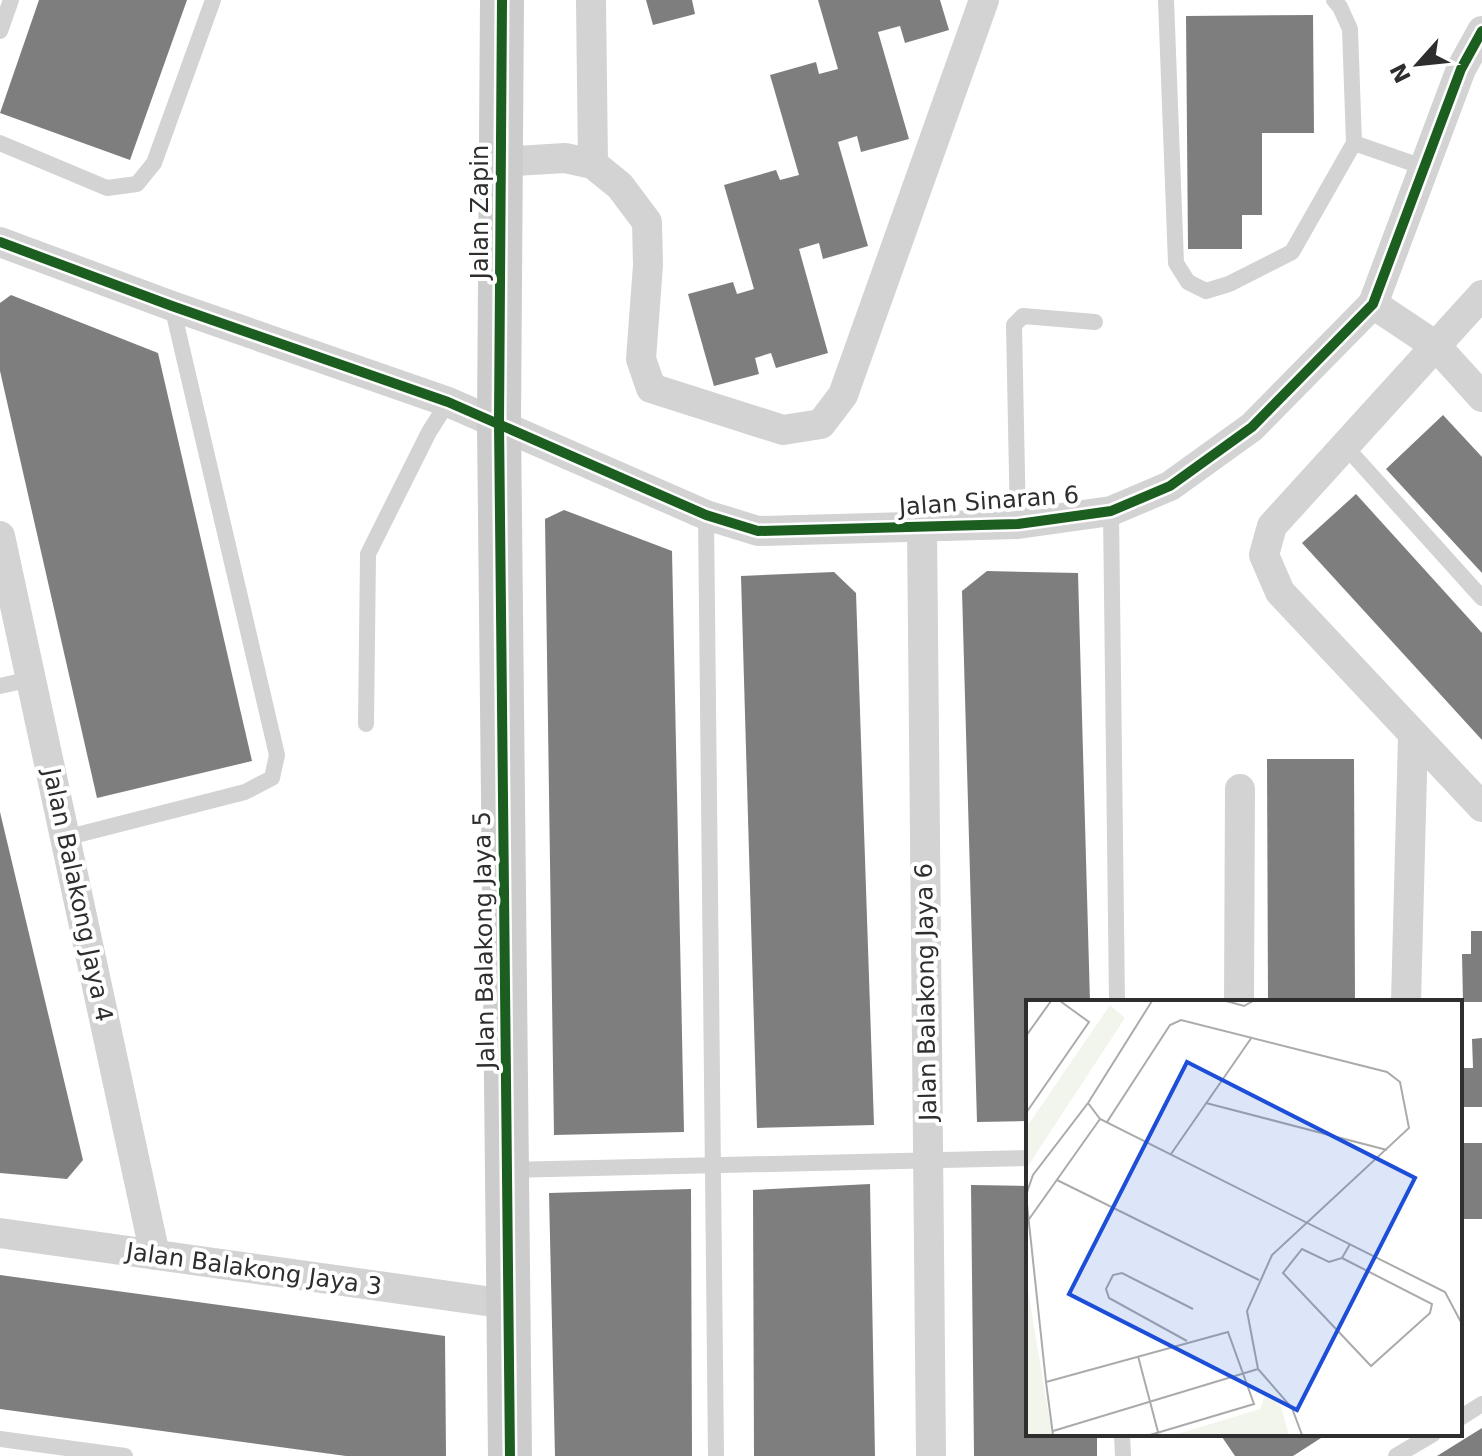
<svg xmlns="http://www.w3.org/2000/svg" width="1482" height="1456" font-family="'DejaVu Sans',sans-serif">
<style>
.building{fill:#7e7e7e}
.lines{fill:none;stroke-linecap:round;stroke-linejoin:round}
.lane{stroke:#d3d3d3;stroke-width:16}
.street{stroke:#d3d3d3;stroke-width:30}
.secondary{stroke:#ccc;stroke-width:44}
.cycleway-casing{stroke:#fff;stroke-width:15}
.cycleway{stroke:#1b5e20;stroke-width:10}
.labels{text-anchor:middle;stroke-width:8;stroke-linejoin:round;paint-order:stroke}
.street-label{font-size:24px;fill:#2e2e2e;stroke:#fff}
.inset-road{fill:none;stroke:#ababab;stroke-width:2}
.view{fill:#1d4ed8;fill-opacity:0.15;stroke:#1d4ed8;stroke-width:4}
.inset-edge{fill:none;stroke:#2e2e2e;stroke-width:4}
</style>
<rect width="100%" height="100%" fill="#fff"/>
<!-- building -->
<g class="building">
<polygon points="39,0 187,0 130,160 0,113"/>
<polygon points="646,0 692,0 695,14 653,25"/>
<polygon points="818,0 940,0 949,30 905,43 900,26 878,32 909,139 861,152 857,136 838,142 868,246 823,259 819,243 799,249 828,353 776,368 771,353 755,358 759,374 714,386 688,294 733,282 737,294 754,289 724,185 776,170 780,180 799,175 770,75 816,62 819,74 838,69"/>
<polygon points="1313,15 1314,133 1262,133 1262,215 1242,215 1242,249 1188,249 1186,16"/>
<polygon points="11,295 158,353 252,761 97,798 0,371 0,303"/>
<polygon points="1443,415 1482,457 1482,573 1386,469"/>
<polygon points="1356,494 1482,633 1482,740 1302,543"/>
<polygon points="564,510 672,551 684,1132 554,1135 545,519"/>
<polygon points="987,571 1078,573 1090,1002 1028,1002 1028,1121 977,1122 962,591"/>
<polygon points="834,572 856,593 874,1125 757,1128 741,576"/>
<polygon points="1267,759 1354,759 1355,1002 1268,1002"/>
<polygon points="0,812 83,1160 67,1179 0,1173"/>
<polygon points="1471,931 1482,931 1482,1002 1463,1002 1462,954 1471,954"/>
<polygon points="1482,1038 1482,1107 1460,1107 1460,1068 1473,1068 1472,1039"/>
<polygon points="1461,1143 1482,1143 1482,1219 1462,1219"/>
<polygon points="870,1184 875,1456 754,1456 753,1190"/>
<polygon points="971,1185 1028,1186 1028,1434 1097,1434 1097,1456 974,1456"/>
<polygon points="691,1189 692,1456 555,1456 549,1193"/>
<polygon points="0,1275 445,1336 446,1456 346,1456 0,1409"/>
<polygon points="1482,1428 1482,1456 1437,1456"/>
<polygon points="1220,1434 1319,1434 1321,1438 1293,1456 1235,1456"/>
</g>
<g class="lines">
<!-- lane -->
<g class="lane">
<polyline points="1166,0 1176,263 1188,282 1206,291 1229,284 1292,252 1354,143 1350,29 1340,7 1334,0"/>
<polyline points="0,31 11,0"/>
<polyline points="0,143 107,188 137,184 154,163 213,0"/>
<polyline points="1354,143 1423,167"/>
<polyline points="1345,446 1482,598"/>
<polyline points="1111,511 1117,1002"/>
<polyline points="706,515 716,1456"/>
<polyline points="1018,524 1014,325 1023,316 1095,322"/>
<polyline points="0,686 31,679"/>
<polyline points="366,724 368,554 429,432 448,402"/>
<polyline points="65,838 245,792 272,778 277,755 172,306"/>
<polyline points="508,1170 1028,1158"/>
<polyline points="1460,1418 1482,1404"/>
<polyline points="1122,1434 1123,1456"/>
<polyline points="0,1439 125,1456"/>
<polyline points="1396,1456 1433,1434"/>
</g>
<!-- street -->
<g class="street">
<polyline points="591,0 593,164"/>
<polyline points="501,162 565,158 593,164 620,186 647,222 648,265 641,359 651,388 783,430 821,424 843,395 984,0"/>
<polyline points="0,242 172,306 448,402 706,515 758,531 1018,524 1111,511 1170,486 1252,427 1373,304 1461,69 1482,31"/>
<polyline points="1482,295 1272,526 1264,555 1280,592 1482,807"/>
<polyline points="1373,304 1436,346 1482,397"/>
<polyline points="922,528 931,1456"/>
<polyline points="0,536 155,1255"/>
<polyline points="1239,1002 1240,789"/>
<polyline points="1406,1002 1413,736"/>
<polyline points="0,1233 507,1304"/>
</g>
<!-- secondary -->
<polyline class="secondary" points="502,0 499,423 510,1456"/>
<!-- cycleway casing -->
<g class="cycleway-casing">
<g id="cycleway">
<polyline points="502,0 499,423 510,1456"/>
<polyline points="0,242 172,306 448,402 706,515 758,531 1018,524 1111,511 1170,486 1252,427 1373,304 1461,69 1482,31"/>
</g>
</g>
<!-- cycleway -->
<use href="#cycleway" class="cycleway"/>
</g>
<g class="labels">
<!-- street labels -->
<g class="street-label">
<text transform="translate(480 212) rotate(-90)" y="8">Jalan Zapin</text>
<text transform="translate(989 501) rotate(-4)" y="8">Jalan Sinaran 6</text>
<text transform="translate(78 895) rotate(78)" y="8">Jalan Balakong Jaya 4</text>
<text transform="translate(484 940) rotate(-91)" y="8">Jalan Balakong Jaya 5</text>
<text transform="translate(926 992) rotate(-91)" y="8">Jalan Balakong Jaya 6</text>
<text transform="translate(254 1269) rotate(8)" y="8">Jalan Balakong Jaya 3</text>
</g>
</g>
<!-- overview -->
<g transform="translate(1026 1000)">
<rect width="436" height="436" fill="#fff"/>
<path d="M 84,5 L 99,18 L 0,169 L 0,128 ZM 0,278 L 26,435 L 0,435 ZM 240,392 L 255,407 L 263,435 L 148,435 L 234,409 Z" fill="#f2f5eb"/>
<path class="inset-road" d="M 200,1 L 218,6 L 227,1M 0,36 L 25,1M 62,103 L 74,119 L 419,292 L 436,324M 180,103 L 361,150M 0,113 L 63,22 L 34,1M 81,122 L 144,25 L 155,20 L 361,72 L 374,82 L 383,128 L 246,255 L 221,311 L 232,369 L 266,408 L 276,435M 145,154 L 226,37M 31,180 L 233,280M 0,195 L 7,175 L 62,103 L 126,1M 0,195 L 20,382M 1,222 L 74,119M 316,258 L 406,304 L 404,313 L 345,366 L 257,273 L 276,249 L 303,262 L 316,258 L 324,244M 161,341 L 83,298 L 80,289 L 87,275 L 96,273 L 167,309M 112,356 L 132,432M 27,431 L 232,369M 27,435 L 20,382 L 202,332 L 228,404 L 124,435"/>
<path class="view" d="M 161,62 L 389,178 L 271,410 L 43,294 Z"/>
<rect width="436" height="436" class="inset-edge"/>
</g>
<!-- north arrow -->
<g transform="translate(1418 64) rotate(243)" stroke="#ffffff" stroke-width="6" paint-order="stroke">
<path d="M0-6L14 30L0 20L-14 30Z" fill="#2e2e2e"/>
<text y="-12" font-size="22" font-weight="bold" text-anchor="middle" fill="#2e2e2e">N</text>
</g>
</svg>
